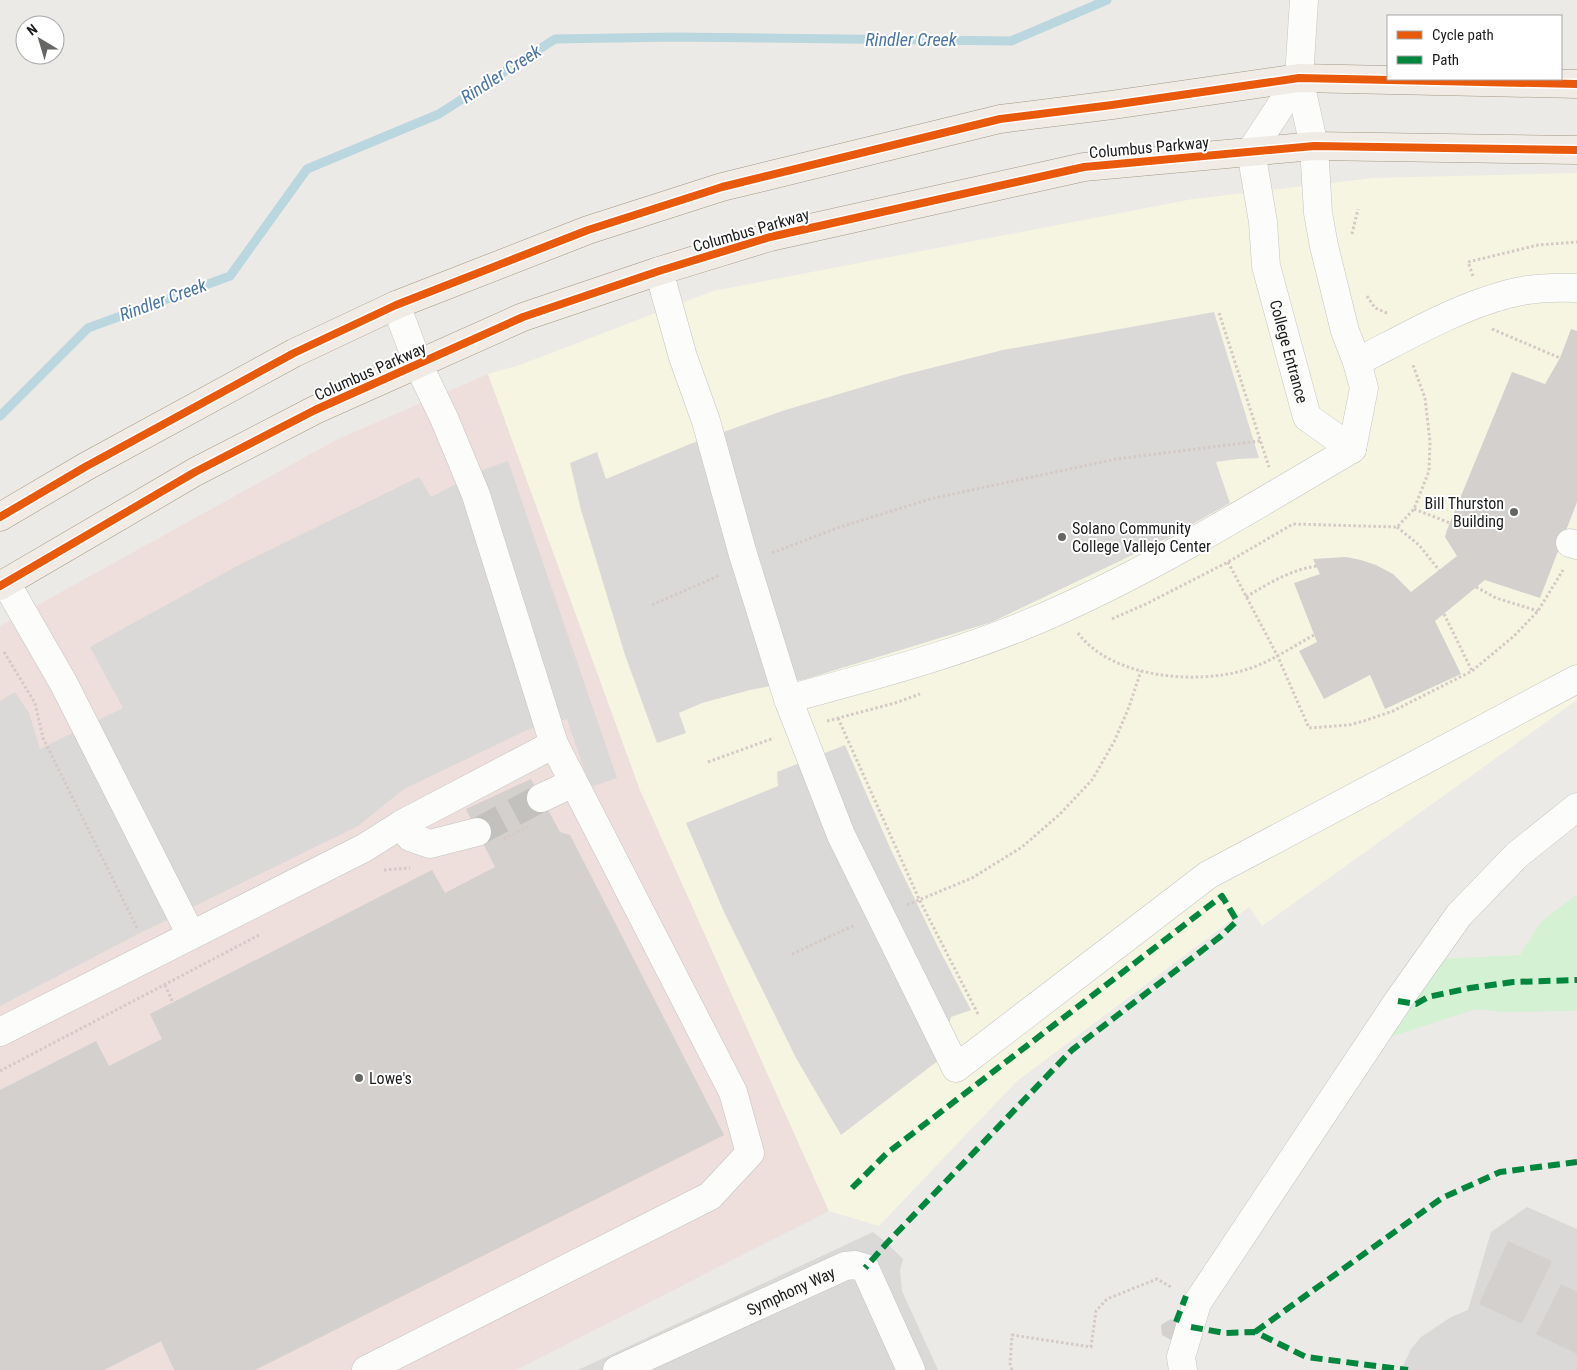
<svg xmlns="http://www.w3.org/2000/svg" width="1577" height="1370" font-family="'Roboto Condensed',sans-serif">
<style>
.residential{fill:#dbd9d7}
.commercial{fill:#eededc}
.education{fill:#f6f5e1}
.religious{fill:#dad9d7}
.park{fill:#d4f1d4}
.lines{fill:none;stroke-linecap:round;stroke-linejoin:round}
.stream{stroke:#bad6de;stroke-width:9}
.building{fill:#d3d0cd}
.minor-tunnel{stroke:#c3c1be;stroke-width:28;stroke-dasharray:28 14;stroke-linecap:butt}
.minor-casing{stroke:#c4c4c2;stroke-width:29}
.major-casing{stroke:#a19884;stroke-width:29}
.path{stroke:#d5c9c6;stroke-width:3;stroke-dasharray:2.5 2.5;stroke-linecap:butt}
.minor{stroke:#fcfcfb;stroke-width:28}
.major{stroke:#f0ebe4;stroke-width:28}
.quiet{stroke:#00873e;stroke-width:6;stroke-dasharray:12 6;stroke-linecap:butt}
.cycleway-casing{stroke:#fff;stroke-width:11}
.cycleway{stroke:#e8590c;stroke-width:8}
.poi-dot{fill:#656563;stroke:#fff;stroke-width:2}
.labels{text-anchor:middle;stroke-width:4;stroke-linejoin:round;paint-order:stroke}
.street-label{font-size:16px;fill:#1d1d1d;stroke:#fff}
.poi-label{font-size:16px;fill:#1d1d1d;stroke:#fff;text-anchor:start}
.water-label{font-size:18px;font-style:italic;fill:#4a75a2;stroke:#fff}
</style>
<rect width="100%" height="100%" fill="#eceae6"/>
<!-- residential -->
<g class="residential">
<polygon points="1527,1207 1577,1229 1577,1370 1401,1370 1411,1349 1421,1337 1451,1317 1468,1310 1491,1232"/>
<polygon points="873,1232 887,1243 903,1259 900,1270 902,1291 938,1370 578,1370"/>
</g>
<!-- commercial -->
<polygon class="commercial" points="488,374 640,790 829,1211 516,1370 0,1370 0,626 336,440"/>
<!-- education -->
<polygon class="education" points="1577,173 1577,700 1262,926 1249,907 1016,1082 879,1226 829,1211 640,790 488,374 520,365 713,291 1193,199 1374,178"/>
<!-- religious -->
<g class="religious">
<polygon points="1214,312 1259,458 1237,459 1216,462 1230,503 1168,538 992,622 806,679 750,690 702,703 679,713 686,733 657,743 625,655 581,510 570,463 597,452 606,479 690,444 782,411 903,375 1003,350"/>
<polygon points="508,461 617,778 590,787 567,719 527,730 404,789 358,826 136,935 0,1006 0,701 15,692 29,713 40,749 123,708 90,647 237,566 419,477 431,497 485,469"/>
<polygon points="845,745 891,850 938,947 971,1010 951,1017 939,1060 841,1135 796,1058 724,912 686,823 778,786 777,772"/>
</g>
<!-- park -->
<polygon class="park" points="1577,894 1577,1011 1503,1012 1476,1009 1384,1039 1440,959 1520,955 1541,922"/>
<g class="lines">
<!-- stream -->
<polyline class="stream" points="0,416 88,328 230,276 307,169 439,114 555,39 676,37 1011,41 1107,0"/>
</g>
<!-- building -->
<g class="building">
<polygon points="1571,329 1577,331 1577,502 1540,598 1485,580 1435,621 1461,674 1385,709 1370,675 1324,699 1299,651 1317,642 1294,583 1320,574 1313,559 1346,557 1361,560 1376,565 1393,574 1411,592 1457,556 1445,537 1447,530 1512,372 1545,384 1560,358"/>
<polygon points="531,779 560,832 570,835 724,1135 255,1370 174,1370 161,1341 104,1370 0,1370 0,1090 96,1041 109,1066 162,1039 150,1014 432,870 445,893 495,867 466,809"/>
<polygon points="1508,1241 1552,1261 1522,1324 1479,1304"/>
<polygon points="1561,1284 1577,1292 1577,1354 1536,1334"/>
<polygon points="1171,1319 1180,1324 1173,1341 1162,1335 1161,1325"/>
</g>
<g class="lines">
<!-- minor-tunnel -->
<polyline class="minor-tunnel" points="477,832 541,798"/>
<!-- minor casing -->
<g class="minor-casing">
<g id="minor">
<polyline points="1304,0 1299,78 1314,146 1318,213 1324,246 1345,331 1357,362 1364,388 1352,449"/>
<path id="s1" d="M 1299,78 L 1251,151 L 1263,222 L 1266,266 L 1307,417 L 1352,449"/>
<path d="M 659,271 L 683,357 L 706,421 L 742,551 L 788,699 C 881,674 976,649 1064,608 C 1163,563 1258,504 1352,449"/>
<path d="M 1357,362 C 1406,337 1455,308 1508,294 C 1530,288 1555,287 1577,288"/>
<polyline points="1570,543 1577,545"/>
<polyline points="6,583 64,684 191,935"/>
<polyline points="788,699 841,835 956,1068 1208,875 1577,679"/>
<polyline points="541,798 573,783"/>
<polyline points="402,824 410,837 430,844 477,832"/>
<polyline points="0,1032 364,848 402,824 554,744"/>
<polyline points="366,1370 710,1196 750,1153 733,1092 554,744 476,495 444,418 418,364 396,305"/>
<path id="s2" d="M 617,1370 L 845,1266 L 855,1265 L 865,1268 L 911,1370"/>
<polyline points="1183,1370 1181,1357 1197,1303 1398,1001 1459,915 1517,855 1577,807"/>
</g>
</g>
<!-- major casing -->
<g class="major-casing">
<g id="major">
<polyline points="0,517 85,467 294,353 396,305 588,230 722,187 1000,119 1112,105 1299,78 1577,84"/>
<polyline points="0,586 195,472 315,410 523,317 659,271 770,237 1084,167 1314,146 1577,150"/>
</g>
</g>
<!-- path -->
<g class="path">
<polyline points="1352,234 1358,209"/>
<polyline points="1473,276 1468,262 1538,245 1577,242"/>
<polyline points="1367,296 1375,308 1389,314"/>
<polyline points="1219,313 1269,467"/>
<polyline points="1492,329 1560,358"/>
<polyline points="1414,509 1450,523"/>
<polyline points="1397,527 1419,545 1439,570"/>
<polyline points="772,553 837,528 930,499 1116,459 1260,441"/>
<polyline points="1228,562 1277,655 1309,728 1349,725 1364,721 1393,711 1472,671 1514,636 1538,611 1563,570"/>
<polyline points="1476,587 1496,598 1538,611"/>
<path d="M 1246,597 C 1269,583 1290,570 1317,566"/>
<polyline points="652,605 720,575"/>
<polyline points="1444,614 1472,671"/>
<polyline points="1112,619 1148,603 1228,562 1293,524 1397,527 1414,509 1429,471 1430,442 1425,398 1413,365"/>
<path d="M 1078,633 C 1111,678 1196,685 1245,670 C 1269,663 1292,647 1314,635"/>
<polyline points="4,652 35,703 43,738 138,930"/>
<polyline points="838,718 919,899 979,1016"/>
<polyline points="827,721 895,703 920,694"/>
<polyline points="708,762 774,738"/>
<polyline points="504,839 531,825"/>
<polyline points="384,870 410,868"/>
<polyline points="907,905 972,878 1022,847 1060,814 1092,780 1114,742 1129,707 1141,671"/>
<polyline points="792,954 855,925"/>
<polyline points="165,985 173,1003"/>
<polyline points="0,1071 261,934"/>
<polyline points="1012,1370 1010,1364 1012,1335 1091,1347 1096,1311 1107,1299 1157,1279 1173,1288"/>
</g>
<!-- minor -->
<use href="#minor" class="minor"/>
<!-- major -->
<use href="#major" class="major"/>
<!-- quiet -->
<g class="quiet">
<polyline points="1398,1001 1416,1004 1428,997 1470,988 1513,982 1577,980"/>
<polyline points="852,1188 886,1154 1222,896 1237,921 1221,936 1072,1050 887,1243 865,1268"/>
<polyline points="1176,1322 1186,1296"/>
<polyline points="1191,1327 1225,1333 1255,1332 1306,1357 1408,1370"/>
<polyline points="1255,1332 1442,1198 1500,1172 1577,1162"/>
</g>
<!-- cycleway casing -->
<g class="cycleway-casing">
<g id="cycleway">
<polyline points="0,517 85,467 294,353 396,305 588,230 722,187 1000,119 1112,105 1299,78 1577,84"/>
<polyline points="0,586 195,472 315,410 523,317 659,271 770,237 1084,167 1314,146 1577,150"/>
</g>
</g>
<!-- cycleway -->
<use href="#cycleway" class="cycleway"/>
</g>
<!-- markers -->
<g class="poi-dot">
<circle cx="1514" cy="512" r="5"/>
<circle cx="1062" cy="537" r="5"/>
<circle cx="359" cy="1078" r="5"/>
</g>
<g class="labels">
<!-- street labels -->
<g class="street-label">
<text transform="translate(1149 147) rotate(-5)" y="6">Columbus Parkway</text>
<text transform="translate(751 230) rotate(-16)" y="6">Columbus Parkway</text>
<text dy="6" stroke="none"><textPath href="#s1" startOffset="292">College Entrance</textPath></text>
<text transform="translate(370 371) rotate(-24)" y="6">Columbus Parkway</text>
<text dy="6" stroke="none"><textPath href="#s2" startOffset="191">Symphony Way</textPath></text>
</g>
<!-- poi labels -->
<g class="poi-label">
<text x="1504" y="509" text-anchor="end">Bill Thurston<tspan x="1504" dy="18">Building</tspan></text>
<text x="1072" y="534">Solano Community<tspan x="1072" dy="18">College Vallejo Center</tspan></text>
<text x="369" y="1084">Lowe's</text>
</g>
<!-- water labels -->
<g class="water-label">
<text x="911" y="46">Rindler Creek</text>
<text transform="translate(501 74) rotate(-33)" y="6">Rindler Creek</text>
<text transform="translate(163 300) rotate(-20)" y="6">Rindler Creek</text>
</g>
</g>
<!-- legend -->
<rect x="1387" y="15" width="175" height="65" fill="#ffffff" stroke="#a5a5a5"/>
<rect x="1397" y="31" width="25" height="8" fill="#e8590c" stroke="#a5a5a5"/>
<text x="1432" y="40" font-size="15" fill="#1d1d1d">Cycle path</text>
<rect x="1397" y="56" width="25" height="8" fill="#00873e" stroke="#a5a5a5"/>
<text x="1432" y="65" font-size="15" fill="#1d1d1d">Path</text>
<!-- north arrow -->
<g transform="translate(40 40) rotate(322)"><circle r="24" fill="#ffffff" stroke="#a5a5a5"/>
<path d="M0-4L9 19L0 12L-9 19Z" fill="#656563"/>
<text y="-8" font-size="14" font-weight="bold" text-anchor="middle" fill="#1d1d1d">N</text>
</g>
</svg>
